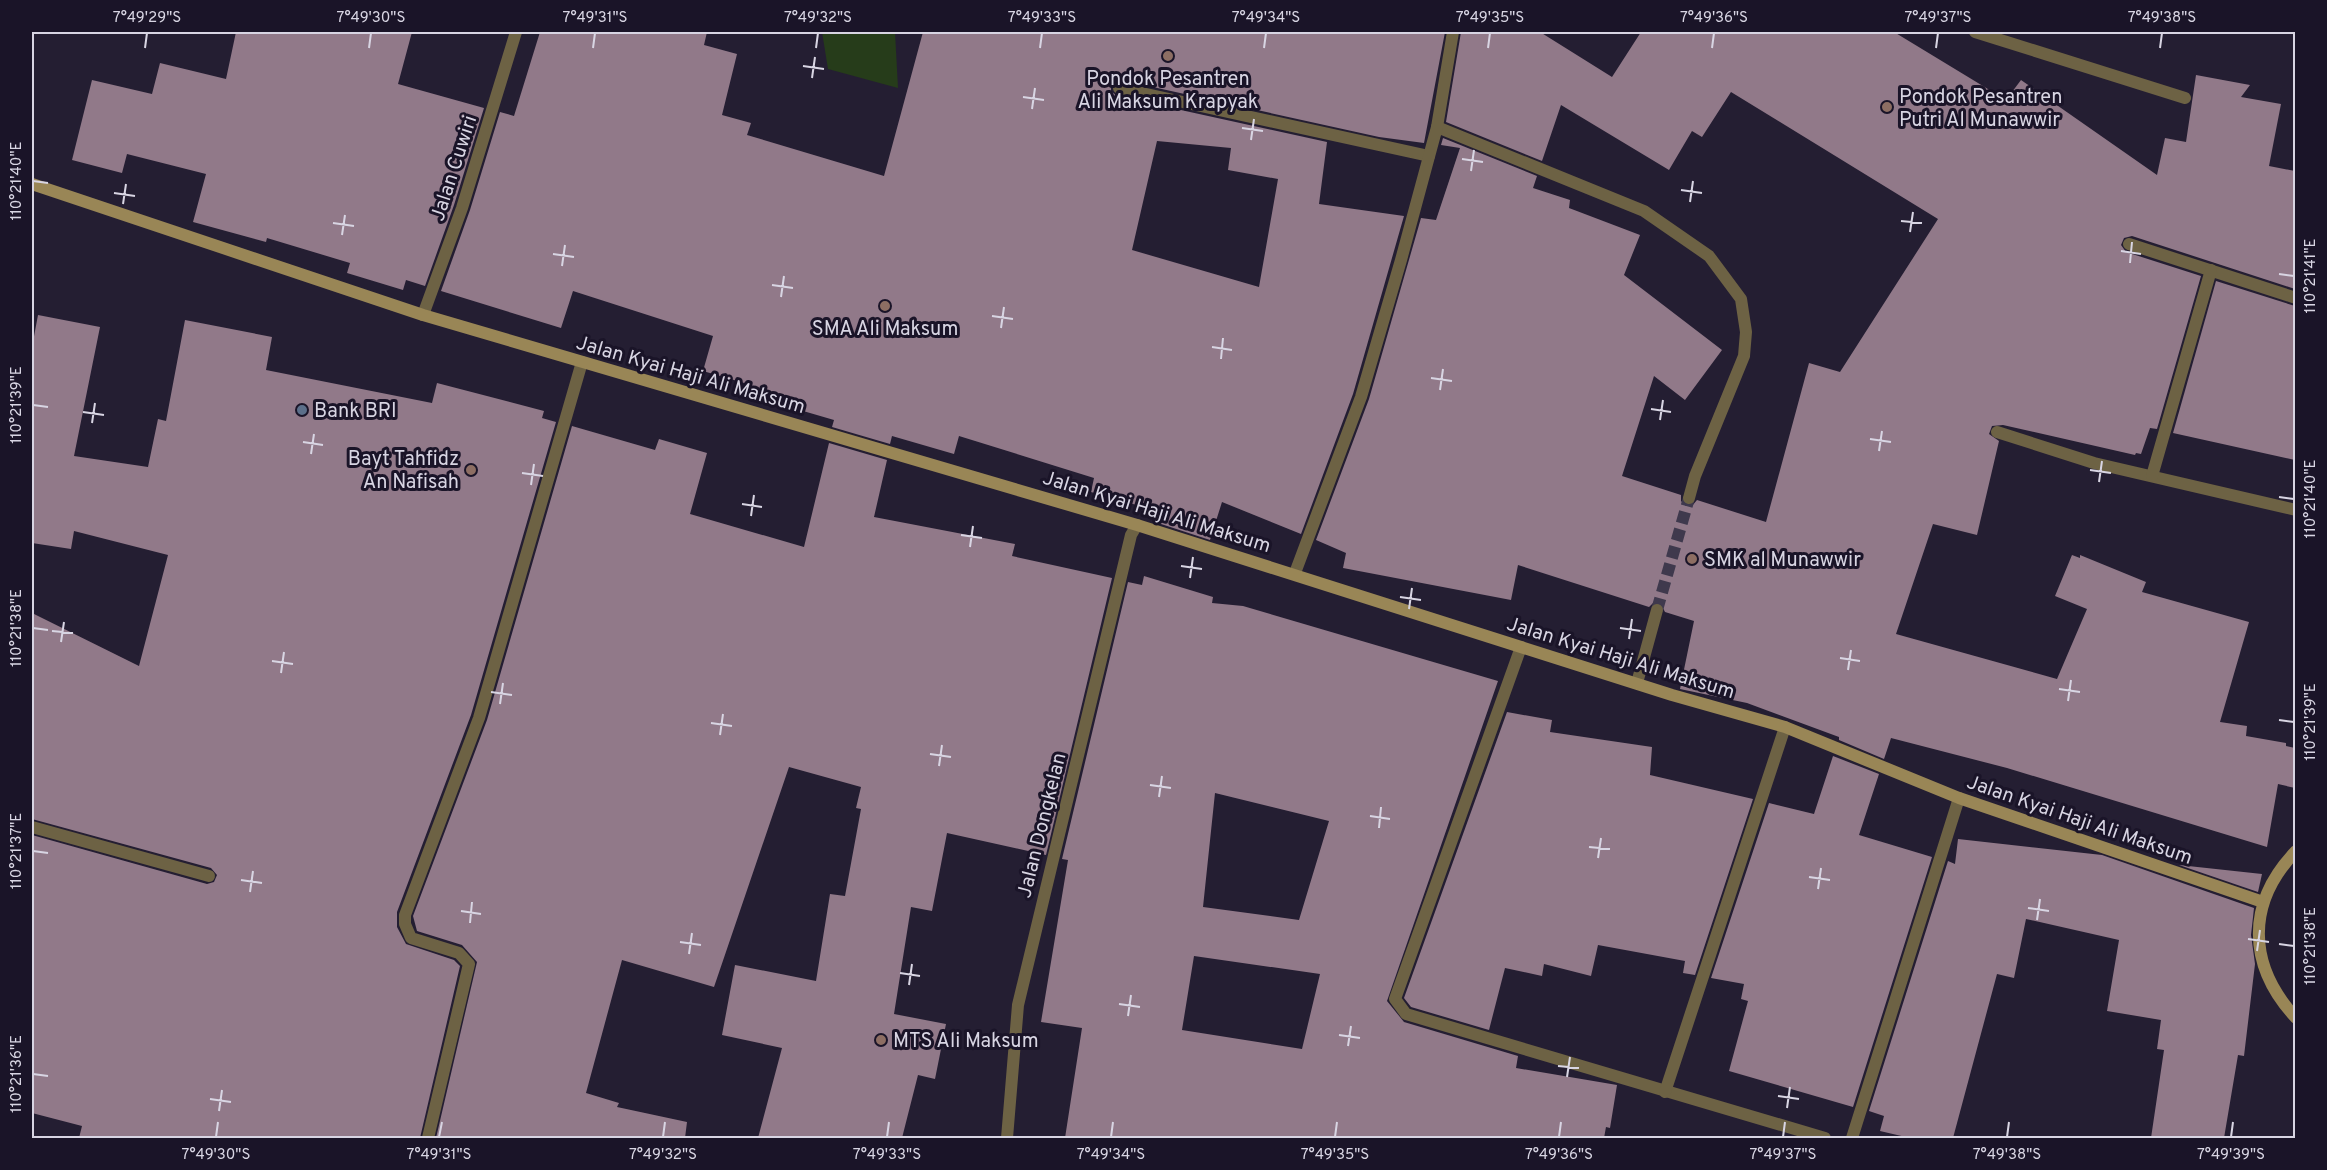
<svg xmlns="http://www.w3.org/2000/svg" width="2327" height="1170" font-family="Overpass,sans-serif">
<style>
.green{fill:#263c1a}
.building{fill:#917989;fill-rule:evenodd}
.lines{fill:none;stroke-linecap:round;stroke-linejoin:round}
.street-tunnel{stroke:#3f394d;stroke-width:12;stroke-dasharray:12 6;stroke-linecap:butt}
.street{stroke:#6d6244;stroke-width:12}
.secondary{stroke:#998656;stroke-width:12}
.ticks{fill:none;stroke:#d8d5e3;stroke-width:2}
.education-dot{fill:#8d6e63;stroke:#1a1428;stroke-width:2}
.service-dot{fill:#5c6f8a;stroke:#1a1428;stroke-width:2}
.labels{text-anchor:middle;stroke-width:6;stroke-linejoin:round;paint-order:stroke}
.poi-label{font-size:20px;fill:#d8d5e3;stroke:#1a1428;text-anchor:start}
.street-label{font-size:20px;fill:#d8d5e3;stroke:#1a1428}
.neatline{fill:none;stroke:#d8d5e3;stroke-width:2}
.ticks-label{font-size:15px;text-anchor:middle;fill:#d8d5e3}
</style>
<rect width="100%" height="100%" fill="#241e32"/>
<!-- green -->
<polygon class="green" points="822,32 895,32 898,88 828,69"/>
<!-- building -->
<g class="building">
<polygon points="236,32 412,32 398,84 484,108 454,205 425,286 406,280 403,290 347,273 350,263 267,238 266,242 193,222 206,174 127,154 122,173 72,160 92,80 152,94 160,63 226,79"/>
<path d="M 540,32 L 707,32 L 704,45 L 737,54 L 722,115 L 751,123 L 747,135 L 884,176 L 923,32 L 1445,32 L 1424,143 L 1379,137 L 1121,80 L 1111,86 L 1111,91 L 1117,96 L 1327,142 L 1319,204 L 1404,216 L 1353,394 L 1301,534 L 1222,502 L 1210,540 L 1158,523 L 1161,512 L 1091,492 L 1094,478 L 959,436 L 954,454 L 892,436 L 890,444 L 832,427 L 834,420 L 748,395 L 751,385 L 703,371 L 713,336 L 573,291 L 561,328 L 441,291 L 470,210 L 500,112 L 514,116 ZM 1157,141 L 1231,148 L 1228,170 L 1278,179 L 1259,287 L 1132,250 Z"/>
<polygon points="1461,32 1540,32 1612,77 1641,32 1894,32 2006,100 2021,80 2157,175 2165,138 2186,142 2196,75 2250,85 2241,97 2281,104 2269,166 2295,171 2295,289 2132,236 2124,238 2121,245 2126,252 2201,276 2157,429 2150,428 2141,454 2136,453 2135,455 2003,425 1992,426 1989,434 1999,441 1977,535 1933,524 1896,634 2057,679 2087,609 2055,596 2072,555 2080,558 2080,555 2146,582 2142,592 2249,622 2220,722 2247,726 2246,736 2286,743 2286,746 2295,748 2295,788 2278,784 2267,847 2007,768 1891,738 1884,759 1839,740 1839,737 1747,703 1680,689 1694,621 1665,612 1660,602 1654,602 1649,607 1518,565 1511,600 1343,568 1346,553 1316,540 1369,399 1421,218 1436,220 1460,148 1441,145 1443,138 1537,176 1533,188 1570,200 1569,208 1640,235 1624,275 1722,350 1685,400 1654,376 1622,476 1681,495 1681,501 1686,506 1692,506 1697,500 1766,522 1809,363 1840,372 1938,219 1731,92 1702,137 1692,131 1669,170 1561,105 1542,161 1446,122"/>
<polygon points="2216,281 2295,306 2295,460 2173,433"/>
<polygon points="38,315 100,327 74,456 148,467 158,419 166,421 185,320 272,337 266,370 432,403 437,383 544,411 542,418 556,422 471,715 397,912 397,927 406,944 454,960 460,966 420,1138 79,1138 82,1126 32,1113 32,835 207,884 214,882 217,875 211,868 32,819 32,613 139,666 168,555 74,531 71,549 32,543 32,347"/>
<polygon points="572,426 655,450 659,439 707,453 690,514 804,547 829,443 887,460 874,517 1015,544 1012,556 1112,578 1046,855 947,833 932,911 911,907 894,1014 946,1024 935,1079 918,1075 902,1138 758,1138 782,1048 722,1035 735,965 816,981 830,894 845,896 861,809 856,808 861,787 789,767 714,987 622,960 586,1093 619,1103 617,1107 687,1122 685,1138 436,1138 477,962 462,945 417,931 413,916 487,720"/>
<path d="M 1144,576 L 1213,597 L 1212,603 L 1243,606 L 1498,681 L 1387,1001 L 1404,1022 L 1518,1056 L 1516,1068 L 1617,1085 L 1610,1128 L 1606,1127 L 1604,1138 L 1065,1138 L 1082,1028 L 1041,1022 L 1068,860 L 1062,859 L 1128,582 L 1142,585 ZM 1215,793 L 1329,821 L 1299,920 L 1203,907 ZM 1194,956 L 1320,974 L 1302,1049 L 1182,1030 Z"/>
<polygon points="1507,712 1552,720 1550,732 1652,747 1650,775 1753,799 1695,975 1683,973 1685,961 1598,945 1591,976 1544,964 1542,976 1505,968 1489,1030 1411,1007 1404,998"/>
<polygon points="1833,756 1879,774 1859,835 1932,857 1853,1107 1729,1071 1748,1001 1741,999 1744,984 1711,978 1769,803 1814,814"/>
<polygon points="1958,839 2102,855 2254,908 2251,935 2255,964 2244,1056 2238,1055 2224,1138 2151,1138 2164,1050 2157,1049 2161,1020 2107,1011 2119,940 2026,919 2014,978 1997,974 1953,1138 1910,1138 1880,1131 1884,1116 1869,1111 1948,861 1955,864"/>
<polygon points="2179,865 2262,874 2258,892"/>
</g>
<g class="lines">
<!-- street-tunnel -->
<polyline class="street-tunnel" points="1657,610 1689,498"/>
<!-- street -->
<g class="street">
<polyline points="1975,32 2185,98"/>
<polyline points="1119,88 1429,156"/>
<polyline points="1437,127 1644,211 1709,256 1741,299 1746,332 1744,356 1695,476 1689,498"/>
<polyline points="2129,244 2296,298"/>
<polyline points="423,315 462,208 516,32"/>
<polyline points="1997,432 2094,463 2296,510"/>
<polyline points="2152,476 2211,270"/>
<polyline points="1295,573 1361,397 1401,260 1437,127 1453,32"/>
<polyline points="1521,647 1395,999 1406,1014 1825,1138"/>
<polyline points="1637,683 1657,610"/>
<polyline points="32,827 209,876"/>
<polyline points="1665,1092 1785,727"/>
<polyline points="428,1138 469,964 459,953 411,938 405,924 405,915 479,718 582,362"/>
<polyline points="1007,1138 1018,1005 1131,535 1137,525"/>
<polyline points="1852,1138 1959,798"/>
</g>
<!-- secondary -->
<g class="secondary">
<polyline points="32,184 423,315 1137,525 1672,695 1785,727 1959,798 2263,902"/>
<path d="M 2296,851 C 2246,903 2247,965 2296,1018"/>
</g>
</g>
<!-- ticks -->
<path class="ticks" d="M 145,48 L 147,33M 369,48 L 371,33M 593,48 L 595,33M 816,48 L 818,33M 1040,48 L 1042,33M 1264,48 L 1266,33M 1488,48 L 1490,33M 1712,48 L 1714,33M 1936,48 L 1938,33M 2160,48 L 2162,33M 803,66 L 824,69M 812,78 L 815,57M 1023,97 L 1044,100M 1032,109 L 1035,88M 1242,128 L 1263,131M 1251,140 L 1254,119M 1462,159 L 1483,162M 1471,171 L 1474,150M 33,181 L 48,183M 1681,190 L 1702,193M 114,193 L 135,196M 1690,202 L 1693,181M 123,204 L 126,184M 1901,221 L 1922,223M 333,223 L 354,226M 1910,232 L 1913,212M 342,235 L 345,215M 2121,251 L 2141,254M 553,254 L 574,257M 2130,263 L 2132,242M 562,266 L 565,245M 2279,274 L 2294,276M 772,285 L 793,288M 781,297 L 784,276M 992,316 L 1013,319M 1001,328 L 1004,307M 1212,347 L 1232,350M 1221,359 L 1223,338M 1431,378 L 1452,381M 1440,390 L 1443,369M 33,405 L 48,407M 1651,409 L 1671,412M 83,412 L 104,415M 1660,420 L 1663,400M 92,423 L 95,403M 1870,439 L 1891,442M 303,442 L 323,445M 1879,451 L 1882,431M 311,454 L 314,434M 2090,470 L 2111,473M 522,473 L 543,476M 2099,482 L 2102,461M 531,485 L 534,464M 2279,497 L 2294,499M 742,504 L 762,507M 751,516 L 754,495M 961,535 L 982,538M 970,547 L 973,526M 1181,566 L 1202,569M 1190,578 L 1193,557M 1400,597 L 1421,600M 1409,609 L 1412,588M 33,628 L 48,630M 1620,628 L 1641,631M 52,631 L 73,633M 1629,639 L 1632,619M 61,642 L 64,622M 1840,658 L 1860,661M 272,661 L 293,664M 1848,670 L 1851,650M 281,673 L 284,652M 2059,689 L 2080,692M 491,692 L 512,695M 2068,701 L 2071,680M 500,704 L 503,683M 2279,720 L 2294,722M 711,723 L 732,726M 720,735 L 723,714M 930,754 L 951,757M 939,766 L 942,745M 1150,785 L 1171,788M 1159,797 L 1162,776M 1370,816 L 1390,819M 1379,828 L 1381,807M 1589,847 L 1610,849M 33,851 L 48,853M 1598,858 L 1601,838M 1809,877 L 1830,880M 241,880 L 262,883M 1818,889 L 1821,868M 250,892 L 253,871M 2028,908 L 2049,911M 461,911 L 481,914M 2037,920 L 2040,899M 470,923 L 472,902M 2248,939 L 2269,942M 680,942 L 701,945M 2279,944 L 2294,946M 2257,951 L 2260,930M 689,954 L 692,933M 900,973 L 920,976M 909,985 L 912,964M 1119,1004 L 1140,1007M 1128,1016 L 1131,995M 1339,1035 L 1360,1038M 1348,1046 L 1351,1026M 1558,1066 L 1579,1068M 33,1074 L 48,1076M 1567,1077 L 1570,1057M 1778,1096 L 1799,1099M 210,1099 L 231,1102M 1787,1108 L 1790,1087M 219,1111 L 222,1090M 216,1137 L 218,1122M 439,1137 L 442,1122M 663,1137 L 665,1122M 887,1137 L 889,1122M 1111,1137 L 1113,1122M 1335,1137 L 1337,1122M 1559,1137 L 1561,1122M 1783,1137 L 1785,1122M 2007,1137 L 2009,1122M 2231,1137 L 2233,1122"/>
<!-- markers -->
<g class="education-dot">
<circle cx="1168" cy="56" r="6"/>
<circle cx="1887" cy="107" r="6"/>
<circle cx="885" cy="306" r="6"/>
<circle cx="471" cy="470" r="6"/>
<circle cx="1692" cy="559" r="6"/>
<circle cx="881" cy="1040" r="6"/>
</g>
<circle class="service-dot" cx="302" cy="410" r="6"/>
<g class="labels">
<!-- poi labels -->
<g class="poi-label">
<text x="1168" y="85" text-anchor="middle">Pondok Pesantren<tspan x="1168" dy="23">Ali Maksum Krapyak</tspan></text>
<text x="1899" y="103">Pondok Pesantren<tspan x="1899" dy="23">Putri Al Munawwir</tspan></text>
<text x="885" y="335" text-anchor="middle">SMA Ali Maksum</text>
<text x="314" y="417">Bank BRI</text>
<text x="459" y="465" text-anchor="end">Bayt Tahfidz<tspan x="459" dy="23">An Nafisah</tspan></text>
<text x="1704" y="566">SMK al Munawwir</text>
<text x="893" y="1047">MTS Ali Maksum</text>
</g>
<!-- street labels -->
<g class="street-label">
<text transform="translate(453 168) rotate(-72)" y="7">Jalan Cuwiri</text>
<text transform="translate(691 374) rotate(16)" y="7">Jalan Kyai Haji Ali Maksum</text>
<text transform="translate(1157 511) rotate(17)" y="7">Jalan Kyai Haji Ali Maksum</text>
<text transform="translate(1621 657) rotate(17)" y="7">Jalan Kyai Haji Ali Maksum</text>
<text transform="translate(2080 819) rotate(19)" y="7">Jalan Kyai Haji Ali Maksum</text>
<text transform="translate(1041 825) rotate(-76)" y="7">Jalan Dongkelan</text>
</g>
</g>
<!-- border -->
<rect width="2327" height="1170" fill="none" stroke="#1a1428" stroke-width="66"/>
<rect x="33" y="33" width="2261" height="1104" class="neatline"/>
<g class="ticks-label">
<text x="147" y="22">7°49'29"S</text>
<text x="371" y="22">7°49'30"S</text>
<text x="595" y="22">7°49'31"S</text>
<text x="818" y="22">7°49'32"S</text>
<text x="1042" y="22">7°49'33"S</text>
<text x="1266" y="22">7°49'34"S</text>
<text x="1490" y="22">7°49'35"S</text>
<text x="1714" y="22">7°49'36"S</text>
<text x="1938" y="22">7°49'37"S</text>
<text x="2162" y="22">7°49'38"S</text>
<text transform="translate(16 181) rotate(-90)" y="5">110°21'40"E</text>
<text transform="translate(2310 276) rotate(-90)" y="5">110°21'41"E</text>
<text transform="translate(16 405) rotate(-90)" y="5">110°21'39"E</text>
<text transform="translate(2310 499) rotate(-90)" y="5">110°21'40"E</text>
<text transform="translate(16 628) rotate(-90)" y="5">110°21'38"E</text>
<text transform="translate(2310 722) rotate(-90)" y="5">110°21'39"E</text>
<text transform="translate(16 851) rotate(-90)" y="5">110°21'37"E</text>
<text transform="translate(2310 946) rotate(-90)" y="5">110°21'38"E</text>
<text transform="translate(16 1074) rotate(-90)" y="5">110°21'36"E</text>
<text x="216" y="1159">7°49'30"S</text>
<text x="439" y="1159">7°49'31"S</text>
<text x="663" y="1159">7°49'32"S</text>
<text x="887" y="1159">7°49'33"S</text>
<text x="1111" y="1159">7°49'34"S</text>
<text x="1335" y="1159">7°49'35"S</text>
<text x="1559" y="1159">7°49'36"S</text>
<text x="1783" y="1159">7°49'37"S</text>
<text x="2007" y="1159">7°49'38"S</text>
<text x="2231" y="1159">7°49'39"S</text>
</g>
</svg>
